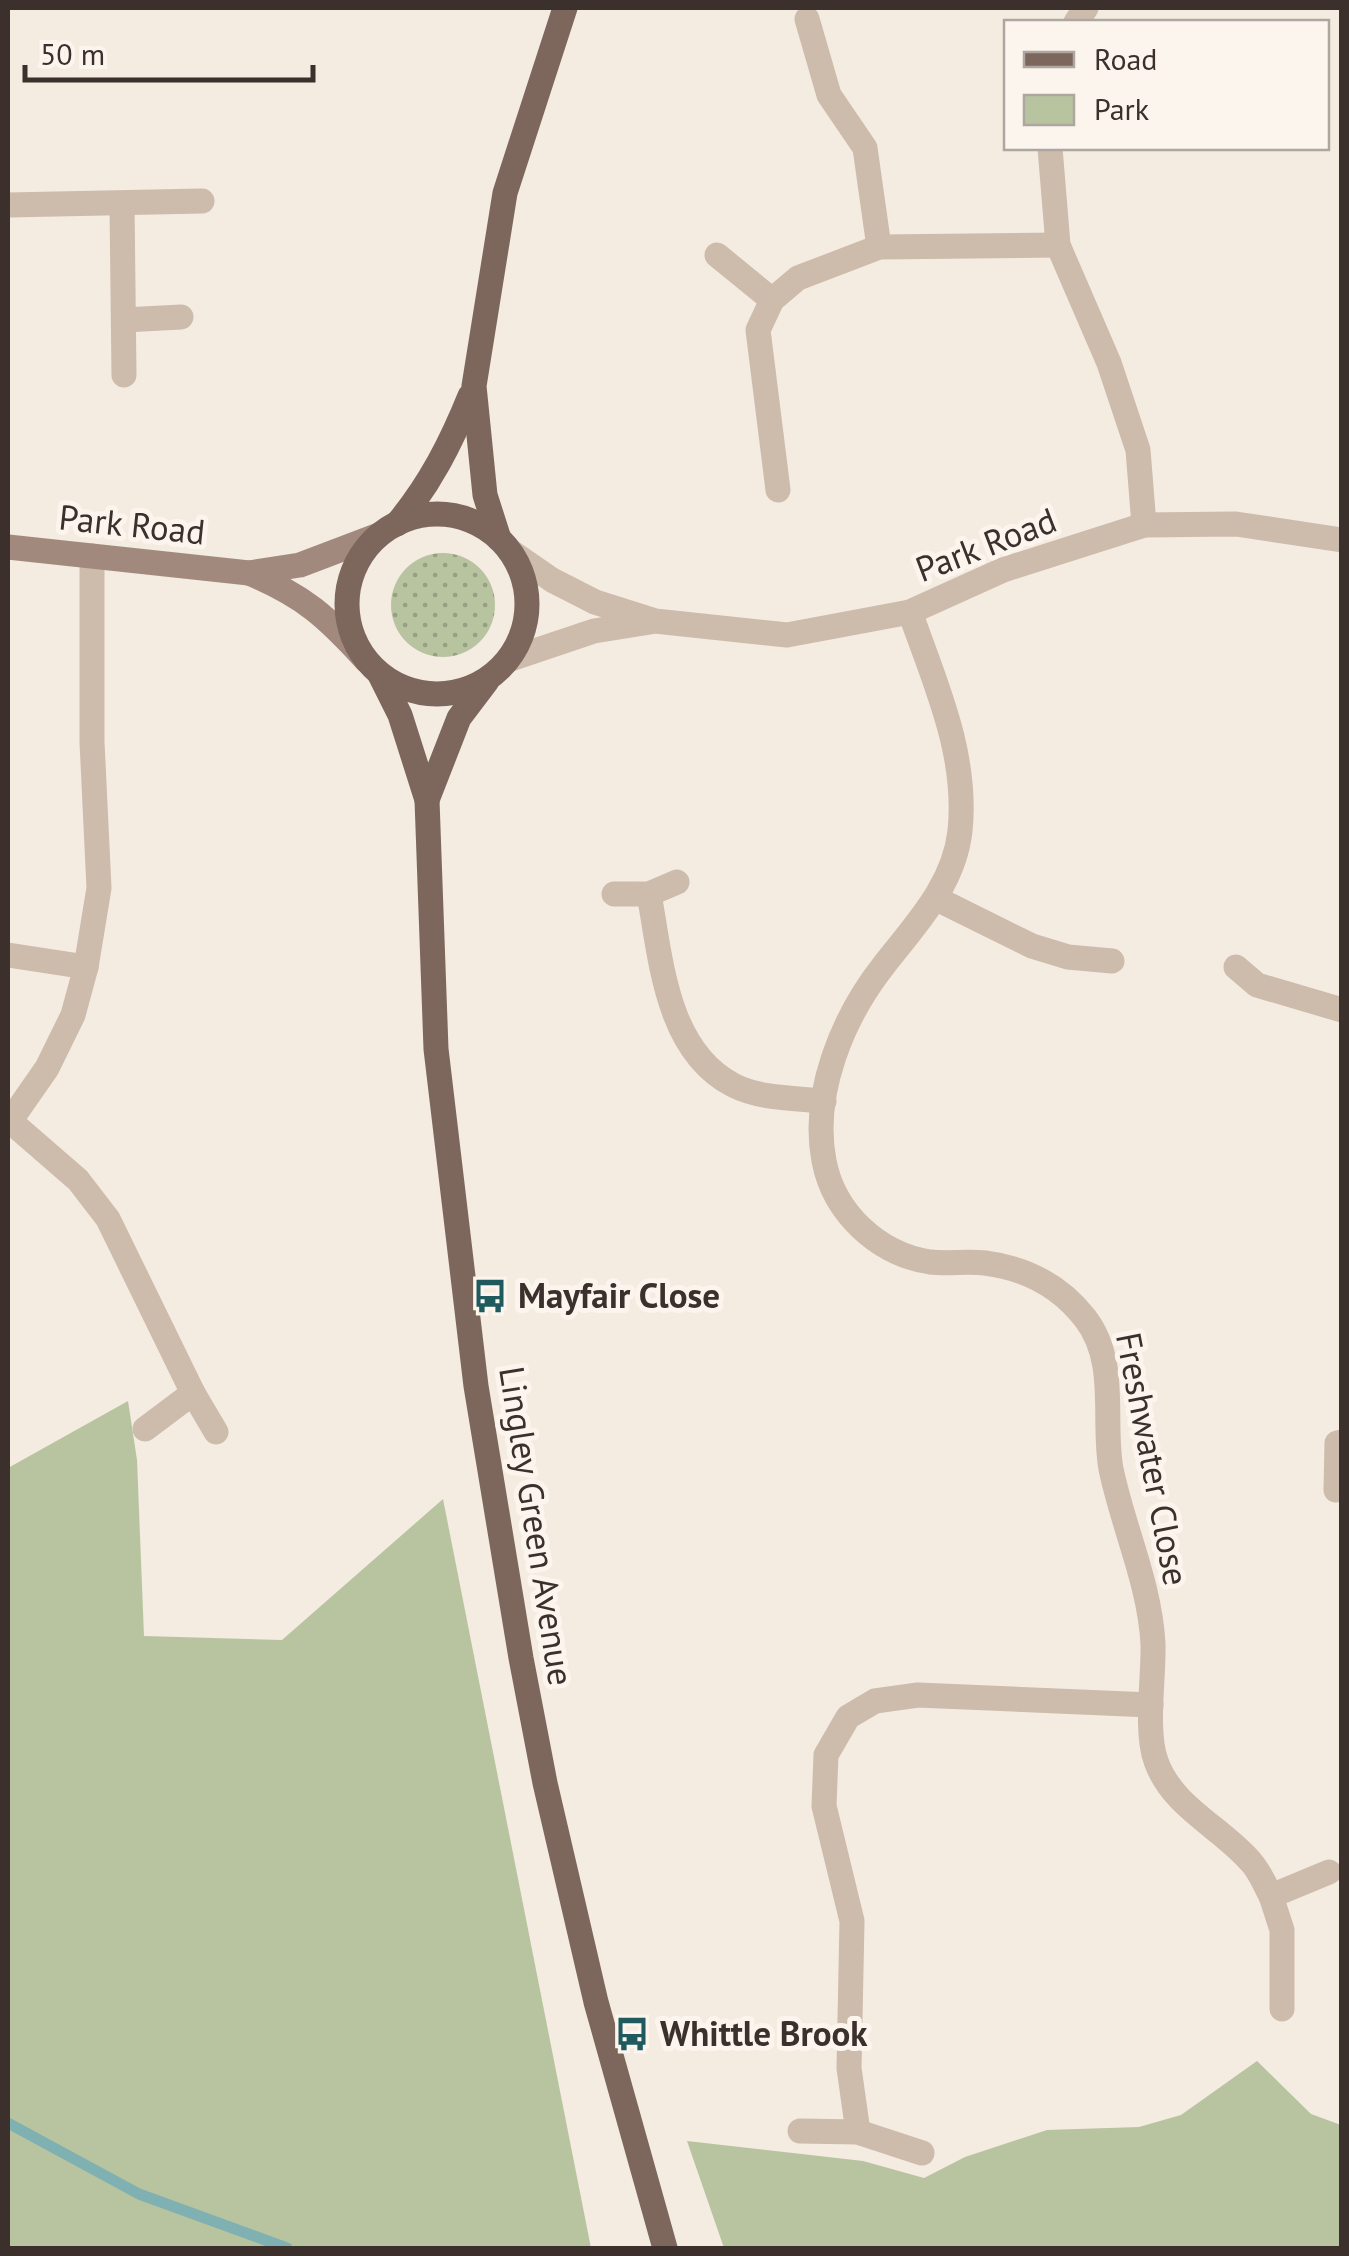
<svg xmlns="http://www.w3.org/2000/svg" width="1349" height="2256" font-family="'PT Sans',sans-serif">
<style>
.grass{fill:url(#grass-dots)}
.park{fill:#b8c4a0}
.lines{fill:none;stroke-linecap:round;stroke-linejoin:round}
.stream{stroke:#7fb0b2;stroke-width:11}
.street{stroke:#cdbbac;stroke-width:25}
.secondary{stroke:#a18a7d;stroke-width:25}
.primary{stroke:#7d675c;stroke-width:25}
.labels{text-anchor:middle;stroke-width:10;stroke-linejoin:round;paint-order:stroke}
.street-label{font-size:35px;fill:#3b302b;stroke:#fbf5ee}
.poi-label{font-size:35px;font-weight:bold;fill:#3b302b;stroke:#fbf5ee;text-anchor:start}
</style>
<defs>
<pattern id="grass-dots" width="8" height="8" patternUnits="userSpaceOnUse" patternTransform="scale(2.5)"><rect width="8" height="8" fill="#b8c4a0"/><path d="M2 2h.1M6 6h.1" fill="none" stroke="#97a083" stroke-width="1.8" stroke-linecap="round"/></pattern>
</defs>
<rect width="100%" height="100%" fill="#f4ebe1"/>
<!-- grass -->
<circle class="grass" cx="443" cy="605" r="52"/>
<!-- park -->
<g class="park">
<polygon points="128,1401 137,1460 144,1636 282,1640 443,1499 591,2248 8,2248 8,1468"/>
<polygon points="1257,2061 1311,2114 1341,2125 1341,2248 724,2248 687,2141 863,2161 924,2178 965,2157 1047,2130 1139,2127 1181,2115"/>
</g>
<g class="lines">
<!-- stream -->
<polyline class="stream" points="8,2123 139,2194 287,2248"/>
<!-- street -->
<g class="street">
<polyline points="807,19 829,95 865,148 879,247"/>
<polyline points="1076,22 1086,8"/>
<polyline points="1050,148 1058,245 1109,363 1138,450 1144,525"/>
<polyline points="122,204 124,375"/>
<polyline points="8,205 202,201"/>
<polyline points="717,255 772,300"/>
<polyline points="124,320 181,317"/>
<polyline points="778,490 758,330 772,300 798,278 879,247 1058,245"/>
<polyline points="510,551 552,580 595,602 655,621 787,635 910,612 1003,570 1144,525 1236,524 1342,540"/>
<path d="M 910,612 C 935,683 968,754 960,831 C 954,885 916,924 884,965 C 843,1017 811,1093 824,1161 C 834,1213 878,1254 930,1262 C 948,1264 967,1261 985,1263 C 1025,1268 1060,1286 1085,1318 C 1119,1362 1102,1419 1111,1469 C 1123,1527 1150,1584 1153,1644 C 1154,1677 1145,1731 1156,1761 C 1172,1807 1221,1827 1251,1862 C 1260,1872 1265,1885 1271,1896"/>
<polyline points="508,660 594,631 650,622"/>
<polyline points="614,894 649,894 677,882"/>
<path d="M 649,894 C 661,959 666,1050 733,1085 C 760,1099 794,1098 824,1101"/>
<polyline points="937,899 1032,946 1068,957 1112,961"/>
<polyline points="8,955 86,967"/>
<polyline points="1236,967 1257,985 1342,1010"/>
<polyline points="10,1121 78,1180 108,1219 193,1393 216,1432"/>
<polyline points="8,1124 47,1068 73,1015 86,967 99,888 92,742 92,556"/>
<polyline points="145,1429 193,1393"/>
<polyline points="1336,1490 1337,1443 1342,1442"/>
<polyline points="1282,2009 1282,1930 1271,1896 1329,1872"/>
<polyline points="800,2131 858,2132 922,2153"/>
<polyline points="858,2132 849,2068 852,1921 824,1806 826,1755 848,1717 875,1701 918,1695 1151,1705"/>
</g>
<!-- secondary -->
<g class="secondary">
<polyline points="8,547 249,573 300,565 379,535"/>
<path d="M 249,573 C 304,596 327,617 366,660"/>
</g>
<!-- primary -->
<g class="primary">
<circle cx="437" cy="604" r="90"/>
<path d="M 397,524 C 430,484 451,443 470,396"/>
<polyline points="499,539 485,495 474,386 505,193 565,8"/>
<polyline points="379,673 400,715 427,800 436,1049 476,1386 521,1658 545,1783 596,2002 665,2248"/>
<polyline points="427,800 459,718 487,681"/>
</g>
</g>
<!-- icons -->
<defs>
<g id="bus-bare" transform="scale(2.7)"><path d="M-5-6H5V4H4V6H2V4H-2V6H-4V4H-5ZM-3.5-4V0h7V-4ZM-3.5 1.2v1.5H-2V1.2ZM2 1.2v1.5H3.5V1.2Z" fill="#1f5a5e" stroke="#fbf5ee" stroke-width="2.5" paint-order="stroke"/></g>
</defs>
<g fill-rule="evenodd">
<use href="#bus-bare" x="490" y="1296"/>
<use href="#bus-bare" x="632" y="2034"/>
</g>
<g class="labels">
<!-- street labels -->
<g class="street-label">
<text transform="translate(132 525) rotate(6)" y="12">Park Road</text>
<text transform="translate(986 545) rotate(-21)" y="12">Park Road</text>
<text transform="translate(1152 1459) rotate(79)" y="12">Freshwater Close</text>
<text transform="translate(536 1526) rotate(81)" y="12">Lingley Green Avenue</text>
</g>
<!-- poi labels -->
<g class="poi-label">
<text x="518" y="1308">Mayfair Close</text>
<text x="660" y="2046">Whittle Brook</text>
</g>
</g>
<!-- border -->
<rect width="1349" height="2256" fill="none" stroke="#3b302b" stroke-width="20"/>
<!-- legend -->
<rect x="1004" y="20" width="325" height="130" fill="#fbf5ee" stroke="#aea6a0" stroke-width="2.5"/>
<rect x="1024" y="52" width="50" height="15" fill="#7d675c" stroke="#aea6a0" stroke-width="2.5"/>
<text x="1094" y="70" font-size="30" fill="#3b302b">Road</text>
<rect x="1024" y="95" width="50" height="30" fill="#b8c4a0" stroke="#aea6a0" stroke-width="2.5"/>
<text x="1094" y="120" font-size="30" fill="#3b302b">Park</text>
<!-- scale -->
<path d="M25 65v15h288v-15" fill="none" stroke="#3b302b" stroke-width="5"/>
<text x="40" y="65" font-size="30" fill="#3b302b" stroke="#fbf5ee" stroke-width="8" paint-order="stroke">50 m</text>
</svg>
